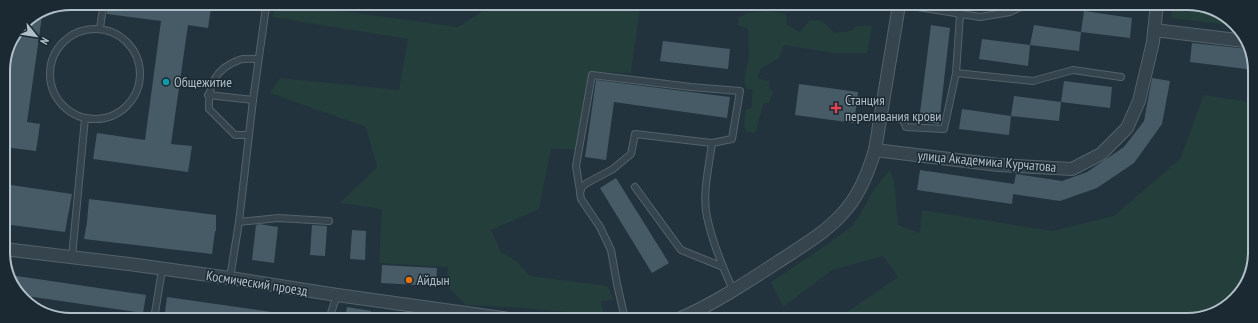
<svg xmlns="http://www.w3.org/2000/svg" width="1258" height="323" font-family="'PT Sans Narrow',sans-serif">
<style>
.green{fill:#243e3c}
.building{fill:#475b67}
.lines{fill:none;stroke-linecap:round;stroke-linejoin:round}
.service-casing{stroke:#54626b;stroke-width:8}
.minor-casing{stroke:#54626b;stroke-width:14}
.service{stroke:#36444d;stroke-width:6}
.minor{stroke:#36444d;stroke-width:12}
.culture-dot{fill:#0f9aa8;stroke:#1b2932;stroke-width:1.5}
.health-dot{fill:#e0444e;stroke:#1b2932;stroke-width:1.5}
.food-dot{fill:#e8710a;stroke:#1b2932;stroke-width:1.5}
.labels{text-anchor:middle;stroke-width:3;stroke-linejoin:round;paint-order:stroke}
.poi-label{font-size:14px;fill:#b1bfc9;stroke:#1b2932;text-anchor:start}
.street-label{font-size:14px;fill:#b1bfc9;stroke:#1b2932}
.rim{fill:none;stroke:#b1bfc9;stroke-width:2}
</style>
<rect width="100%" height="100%" fill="#22333d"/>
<!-- green -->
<g class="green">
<polygon points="1172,4 1201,4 1235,23 1237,26 1171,18"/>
<polygon points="640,6 631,73 592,72 575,150 551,148 539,209 491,230 501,252 516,261 530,276 607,286 614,300 601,301 604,315 512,307 466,305 446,285 448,267 379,263 382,209 340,203 377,167 366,127 270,93 280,78 399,90 408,39 272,17 276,7 311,7 458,27 489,7"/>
<polygon points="768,11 786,14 787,25 800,32 810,20 822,21 835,33 851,31 856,26 872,26 867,53 834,53 784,45 778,59 761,68 757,78 769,81 769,88 773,92 769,103 764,103 755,133 747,132 744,126 746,109 751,108 753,89 747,89 744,80 749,58 748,29 738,25 739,17 748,13"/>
<polygon points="1204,95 1254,103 1254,266 1232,303 1192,320 837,319 898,277 883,256 832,270 783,307 771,282 825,246 851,227 860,215 874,189 890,170 894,181 898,225 920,233 922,210 1052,231 1114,216 1180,159"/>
</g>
<!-- building -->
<g class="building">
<polygon points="107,8 211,8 208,28 188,25 171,144 192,146 188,172 93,159 97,133 145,140 161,21 107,14"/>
<polygon points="43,9 27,122 40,124 36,151 4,147 3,95 9,53 23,23"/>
<polygon points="1084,11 1132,18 1130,38 1081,32"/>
<polygon points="931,25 950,28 939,124 919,121"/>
<polygon points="1034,25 1081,32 1079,51 1030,45"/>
<polygon points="982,39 1030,45 1028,66 979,59"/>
<polygon points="663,41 730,49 728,69 660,61"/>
<polygon points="1192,43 1249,49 1254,57 1254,70 1190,62"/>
<polygon points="1152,78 1170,81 1162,124 1134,163 1097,188 1060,201 1013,194 1012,204 917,190 920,170 1014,184 1016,174 1062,181 1087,172 1124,147 1144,121"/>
<polygon points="596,80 730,97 727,118 614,102 606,160 585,157"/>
<polygon points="1064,81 1112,87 1110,108 1061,102"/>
<polygon points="799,84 858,92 854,123 795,115"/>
<polygon points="1014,96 1061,102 1059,121 1011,116"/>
<polygon points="962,109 1011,116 1009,135 959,129"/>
<polygon points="616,178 669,263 652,273 600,188"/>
<polygon points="4,184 72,194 65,232 4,224"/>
<polygon points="89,199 216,215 216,231 215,231 212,254 84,239 87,222"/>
<polygon points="259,224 278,227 274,263 252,260 256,225"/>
<polygon points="312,225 327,226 325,256 310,255"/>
<polygon points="352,230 366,231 365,260 350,259"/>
<polygon points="382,265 437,268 436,286 381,283"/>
<polygon points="10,275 146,295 143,313 20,295"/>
<polygon points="167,297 286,314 285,319 164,319"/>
<polygon points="347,307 371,311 370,319 345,319"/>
</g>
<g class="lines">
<!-- service casing -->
<g class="service-casing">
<g id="service">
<polyline points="906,5 980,17 1010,12 1025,5"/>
<polyline points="960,15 956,73 1033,81 1073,70 1121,77"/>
<polyline points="100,28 103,8"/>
<circle cx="95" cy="74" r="45"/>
<polyline points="208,95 253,100"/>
<polyline points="880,116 903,119 906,127 944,129 956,73"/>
<path d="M 249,135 L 235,135 L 209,109 C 208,85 215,69 239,60 C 245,58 252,59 258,59"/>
<polyline points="635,187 681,250 723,267"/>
<polyline points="580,191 576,166 592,75 691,87 740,91 732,139 712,143"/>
<polyline points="239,222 253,100 266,7"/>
<polyline points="72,257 85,118"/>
<polyline points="230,278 239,222 278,218 329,221"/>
<polyline points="154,319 162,270"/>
<polyline points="329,319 337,295"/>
<path d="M 625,319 L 617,284 L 611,250 L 600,227 L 581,199 L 580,193 L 582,187 L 587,183 L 613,169 L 631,154 L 635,134 L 712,143 C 709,167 702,194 707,217 C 712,241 723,268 733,290"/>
</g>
</g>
<!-- minor casing -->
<g class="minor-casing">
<g id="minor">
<polyline points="1154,30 1245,41"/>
<polyline points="875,150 999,165 1072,169 1101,154 1127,128 1139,101 1153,42 1157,4"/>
<polyline points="4,249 129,264 230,278 337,295 509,319"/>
<path d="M 679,319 C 716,303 750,280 784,258 C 807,243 831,229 848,207 C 861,191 869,170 875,150 L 899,5"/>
</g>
</g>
<!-- service -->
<use href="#service" class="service"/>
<!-- minor -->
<use href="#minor" class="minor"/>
</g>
<!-- markers -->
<circle class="culture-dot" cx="166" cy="82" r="4"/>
<path class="health-dot" d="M834 102h4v4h4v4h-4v4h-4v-4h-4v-4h4z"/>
<circle class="food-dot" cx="409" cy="280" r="4"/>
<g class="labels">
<!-- poi labels -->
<g class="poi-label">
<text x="174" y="87">Общежитие</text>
<text x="845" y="105">Станция<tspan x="845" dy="16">переливания крови</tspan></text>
<text x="417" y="285">Айдын</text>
</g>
<!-- street labels -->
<g class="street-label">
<text transform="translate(987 161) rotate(5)" y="5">улица Академика Курчатова</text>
<text transform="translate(257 283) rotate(9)" y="5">Космический проезд</text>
</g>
</g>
<!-- crop -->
<path d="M0 0H1258V323H0ZM71 10H1187A61 61 0 0 1 1248 71V252A61 61 0 0 1 1187 313H71A61 61 0 0 1 10 252V71A61 61 0 0 1 71 10Z" fill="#1b2932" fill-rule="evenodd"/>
<path class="rim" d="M71 10H1187A61 61 0 0 1 1248 71V252A61 61 0 0 1 1187 313H71A61 61 0 0 1 10 252V71A61 61 0 0 1 71 10Z"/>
<!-- north arrow -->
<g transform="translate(36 36) rotate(120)" stroke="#1b2932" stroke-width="3" paint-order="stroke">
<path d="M0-3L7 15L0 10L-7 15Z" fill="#b1bfc9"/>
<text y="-6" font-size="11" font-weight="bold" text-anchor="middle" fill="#b1bfc9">N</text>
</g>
</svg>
